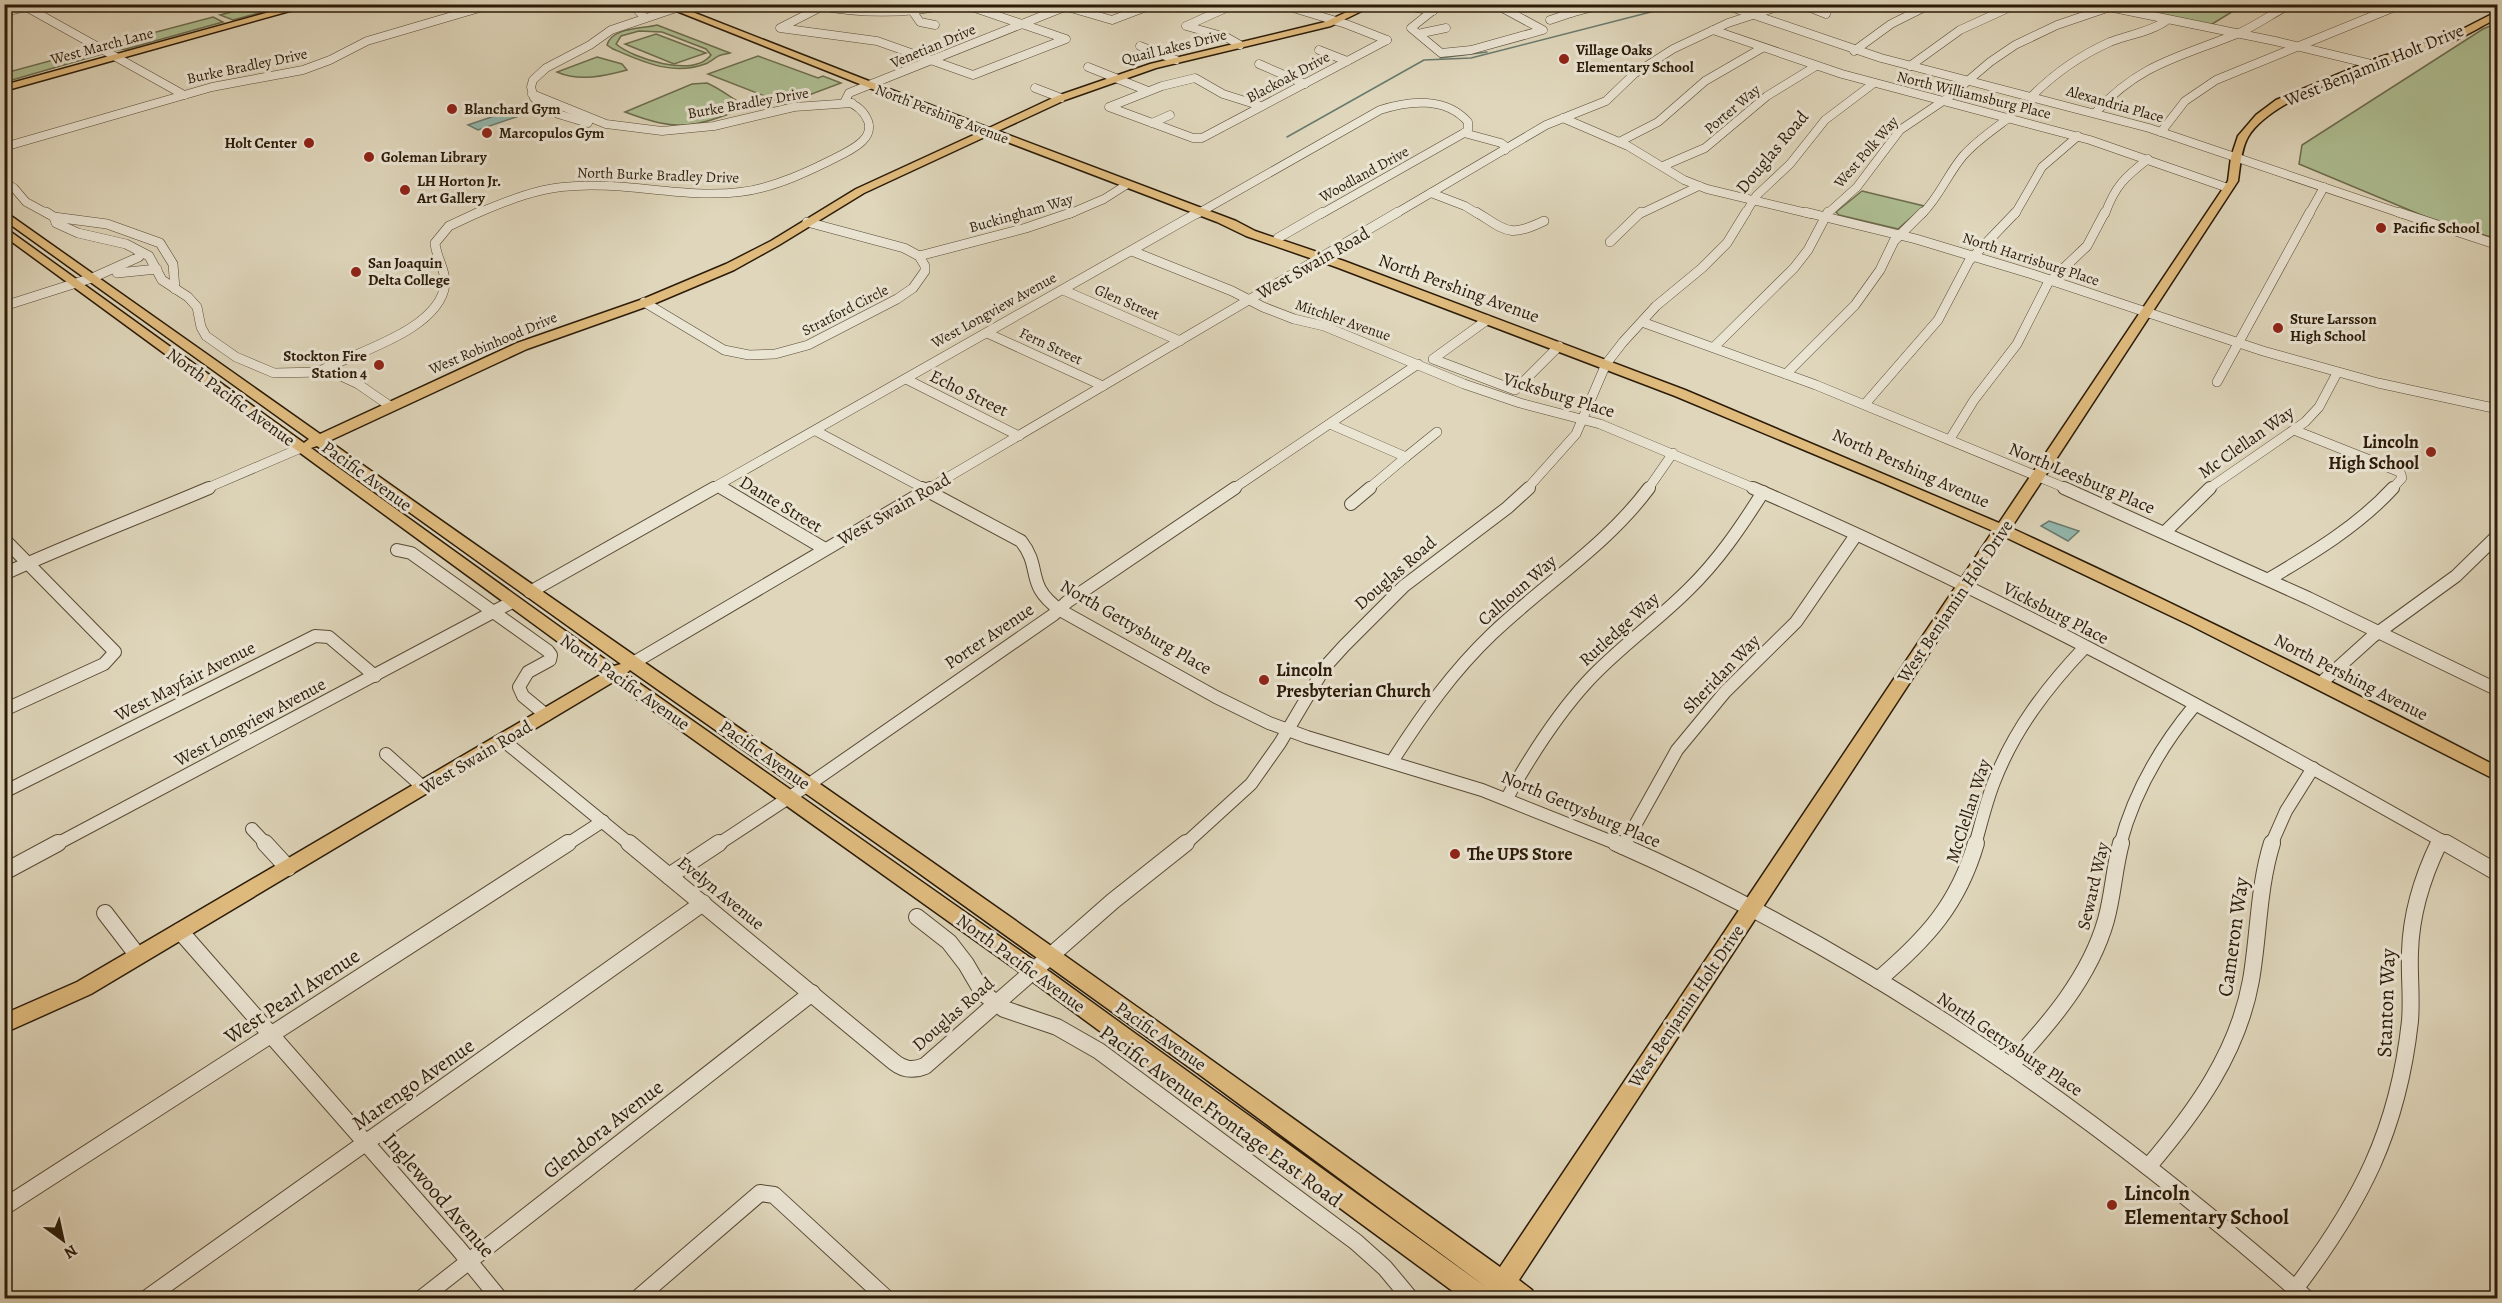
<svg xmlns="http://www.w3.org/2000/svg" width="2502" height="1303" font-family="Alegreya,serif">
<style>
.green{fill:#aebf93;stroke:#6c6d4e;stroke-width:1.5;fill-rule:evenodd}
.water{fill:#93b9b0;stroke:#697a6d;stroke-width:1.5}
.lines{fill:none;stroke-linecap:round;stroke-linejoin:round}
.stream{stroke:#697a6d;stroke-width:1.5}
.minor-far3-casing{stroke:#584a35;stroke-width:9}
.minor-far2-casing{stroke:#584a35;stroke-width:10}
.minor-far1-casing{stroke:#584a35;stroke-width:14}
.minor-casing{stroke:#584a35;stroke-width:18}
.major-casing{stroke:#2b1b08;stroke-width:3}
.minor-far3{stroke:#eae4d3;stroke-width:8}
.minor-far2{stroke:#eae4d3;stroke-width:9}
.minor-far1{stroke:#eae4d3;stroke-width:12}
.minor{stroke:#eae4d3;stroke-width:16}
.major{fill:#e0bb7e;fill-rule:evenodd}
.poi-dot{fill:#8f2418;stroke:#eae4d3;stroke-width:2}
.labels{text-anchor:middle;stroke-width:6;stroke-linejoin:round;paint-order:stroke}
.far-street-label{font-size:15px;fill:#2b1b08;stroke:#eae4d3}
.far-poi-label{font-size:15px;font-weight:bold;fill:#2b1b08;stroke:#eae4d3;text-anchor:start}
.street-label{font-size:18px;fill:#2b1b08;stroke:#eae4d3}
.poi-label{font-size:18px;font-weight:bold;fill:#2b1b08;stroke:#eae4d3;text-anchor:start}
.near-street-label{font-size:21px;fill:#2b1b08;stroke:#eae4d3}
.near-poi-label{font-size:21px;font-weight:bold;fill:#2b1b08;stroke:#eae4d3;text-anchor:start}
</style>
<rect width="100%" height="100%" fill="#dfd6bb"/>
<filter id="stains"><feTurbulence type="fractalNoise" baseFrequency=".00333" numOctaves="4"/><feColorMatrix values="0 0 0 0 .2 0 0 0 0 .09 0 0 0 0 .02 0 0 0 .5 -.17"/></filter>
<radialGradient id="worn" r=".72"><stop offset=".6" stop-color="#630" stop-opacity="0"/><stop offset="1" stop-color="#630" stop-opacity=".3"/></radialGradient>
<!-- green -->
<g class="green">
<polygon points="259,5 289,5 233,20 220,15"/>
<polygon points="2109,5 2212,5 2235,10 2209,26"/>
<polygon points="213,17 223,22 126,49 116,50 107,45"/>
<polygon points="2497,23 2497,239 2426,217 2299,164 2302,145 2483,29"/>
<path d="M 657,25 L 730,53 C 727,54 724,54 721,55 C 716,56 711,62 705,64 C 672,76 643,62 613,49 L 607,45 C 612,27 643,29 657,25 ZM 639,31 L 662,32 L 706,49 L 711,55 C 693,78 634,59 616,44 L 621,36 Z"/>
<polygon points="656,34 706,53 674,64 625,44"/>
<polygon points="94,49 102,54 5,82 5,73"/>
<polygon points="758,56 818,78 823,76 841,83 785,104 708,74"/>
<path d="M 597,57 L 622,64 L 627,70 C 605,76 579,82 557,72 Z"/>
<path d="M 707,83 C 723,90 733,100 748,107 C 693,127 681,133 625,112 L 692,84 Z"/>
<polygon points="1862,191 1924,206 1898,229 1839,215 1836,212"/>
</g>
<!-- water -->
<g class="water">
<polygon points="506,112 516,117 478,130 468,125"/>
<polygon points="2049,521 2079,531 2068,541 2041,526"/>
</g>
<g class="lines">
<!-- stream -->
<g class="stream">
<polyline points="1440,58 1487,52"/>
<polyline points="1287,137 1424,60 1471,58 1682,4"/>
</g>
<!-- minor-far3 casing -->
<g class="minor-far3-casing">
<g id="minor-far3">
<polyline points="21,4 184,95"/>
<polyline points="632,4 645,18"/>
<polyline points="1235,4 1186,26 1226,37 1240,45"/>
<polyline points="1280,4 1346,24 1387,40"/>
<polyline points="1441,4 1411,28 1441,53 1471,50 1543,30 1495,4"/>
<polyline points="1551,4 1571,13 1604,4"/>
<polyline points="1722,4 1881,58 2149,128 2403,214"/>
<polyline points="1801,4 1826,14"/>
<polyline points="2254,4 2277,11"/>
<path d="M 815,5 C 861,14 904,15 950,4"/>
<polyline points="1064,6 1112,20 1154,4"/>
<polyline points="1407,6 1433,11"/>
<polyline points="2104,6 2275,41 2371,64"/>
<polyline points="821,7 780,28 877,41 973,75 1066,39 963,4"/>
<polyline points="4,12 30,6"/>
<polyline points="913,12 920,22 935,25"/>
<polyline points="1550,20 1571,13"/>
<polyline points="1713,30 1842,74 2090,140 2228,188"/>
<polyline points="1422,33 1446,28"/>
<polyline points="1140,46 1176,60"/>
<polyline points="1319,50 1347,61"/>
<polyline points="1854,51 1891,24 1931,4"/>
<polyline points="1259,64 1305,84"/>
<polyline points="1910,66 1960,30 2017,4"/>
<polyline points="1088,67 1148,91"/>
<polyline points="1035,88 1061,98"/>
<polyline points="532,94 606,124 662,131 714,126 794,107 852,103"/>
<path d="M 2033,95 C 2056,72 2081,55 2110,42 C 2125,36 2156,30 2167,20"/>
<polyline points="1261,106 1223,94 1195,78 1162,86 1109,107 1193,138 1202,138 1387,40"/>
<path d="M 2096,112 C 2140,63 2181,57 2239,33 C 2257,25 2273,13 2291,4"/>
<polyline points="1563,118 1628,146 1684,180 1707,189 1811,214"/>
<polyline points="588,123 558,114 534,98 531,87 533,80 546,68 590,45 611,30 688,4"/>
<polyline points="1152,123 1170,115"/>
<polyline points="2161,132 2185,101 2216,80 2402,4"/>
<polyline points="1464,133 1501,143 1505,146 1505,150"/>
<polyline points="1619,142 1658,122 1705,81 1762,48"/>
<polyline points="4,147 212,87 303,70 330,60 367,41 493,4"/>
<polyline points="1663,166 1705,148 1767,96 1816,66"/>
<polyline points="4,182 14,188 26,202 48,214"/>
<polyline points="1431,193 1465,206 1478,214"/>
<path d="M 475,214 C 503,203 532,190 562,187 C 622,180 681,199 740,192 C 775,188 812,170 843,154 C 854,148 874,138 868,121 C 864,111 855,104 845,101 L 849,93 L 1072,4"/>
<polyline points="1069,214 1104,199 1126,185"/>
<path d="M 1197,214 L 1380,110 C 1410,100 1446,97 1468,122 L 1468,130 L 1464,133 L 1321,214"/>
<polyline points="1395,214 1546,125 1606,101 1634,74 1673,49 1728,23 1786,4"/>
<polyline points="1640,214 1699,186"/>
<polyline points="1745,214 1756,196 1790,164 1825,120 1874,83"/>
<polyline points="1827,214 1857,187 1900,130 1949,97 1990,62 2015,45 2057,25 2110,7"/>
<path d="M 1922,214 C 1940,196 1947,175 1963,156 C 1976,141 1994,129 2010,117"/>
<polyline points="2015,214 2042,167 2078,136"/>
<path d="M 2105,214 C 2115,186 2125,177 2148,159"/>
<polyline points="2309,214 2324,187"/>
</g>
</g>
<!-- minor-far2 casing -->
<g class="minor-far2-casing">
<g id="minor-far2">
<polyline points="46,212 54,217 107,224 160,243 173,264 175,289"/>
<path d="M 1476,212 C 1507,231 1509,238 1544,221"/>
<polyline points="1805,212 1916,239 2032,274 2263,351 2378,383 2498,409"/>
<polyline points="2398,212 2498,245"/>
<polyline points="54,217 56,223 78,233 126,244 149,256 162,280 188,297 197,307 201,327 206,336 236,357 274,373 322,372 341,376 358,384 390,406"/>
<polyline points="1278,238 1323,212"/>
<polyline points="1610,242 1641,212"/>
<polyline points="1132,251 1232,291 1263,307 1294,319 1324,326 1464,384 1520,403 1600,424 1756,489"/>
<polyline points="919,256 1026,228 1073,212"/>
<polyline points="117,273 157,269"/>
<polyline points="1063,290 1180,341"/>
<polyline points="644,302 724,350 749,355 775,354 808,345 897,299 913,288 925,271 925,266 919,256 904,248 807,222"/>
<polyline points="4,306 92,278 139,257 139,252"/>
<polyline points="1487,320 1433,359 1515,390 1559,346"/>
<polyline points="1642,322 1816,385 2068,489"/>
<polyline points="987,333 1103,386"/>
<polyline points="1714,347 1794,268 1808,250 1828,212"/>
<path d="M 320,371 C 356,352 440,330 445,284 C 446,270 436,257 435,243 L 449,226 L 479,212"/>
<polyline points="1786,374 1855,305 1880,270 1894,241 1923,212"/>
<polyline points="906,379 1019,436"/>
<polyline points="2217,382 2310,212"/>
<polyline points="1865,404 1938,320 1969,261 2016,212"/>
<polyline points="1330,424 1406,457 1368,489"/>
<polyline points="2294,430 2400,472 2402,478 2392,489"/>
<polyline points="816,431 925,489"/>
<polyline points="1950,439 1974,400 2017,344 2048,283 2087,246 2105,212"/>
<polyline points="1406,457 1437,432"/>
<polyline points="719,486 725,489"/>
<polyline points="205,489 301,448"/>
<polyline points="711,489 1199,212"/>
<polyline points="928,489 1398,212"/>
<polyline points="1233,489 1418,364"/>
<polyline points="1527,489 1576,434 1606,364 1623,342 1656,306 1702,268 1727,243 1746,212"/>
<polyline points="1648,489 1673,453"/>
<polyline points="2208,489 2305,422 2319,407 2337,373"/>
</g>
</g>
<!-- minor-far1 casing -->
<g class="minor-far1-casing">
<g id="minor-far1">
<polyline points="722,488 825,549"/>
<path d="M 922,488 L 1021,541 C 1043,569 1024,584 1060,610 L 1216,697 L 1269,723 L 1307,737 L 1482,790 L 1620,845"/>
<path d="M 1753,488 C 1992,591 2222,716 2449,845"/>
<polyline points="2064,488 2308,598 2498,690"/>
<polyline points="1351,504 1370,488"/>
<polyline points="2165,532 2210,488"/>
<polyline points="4,539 115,652 104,664 4,710"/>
<polyline points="397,550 411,553 548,651 551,655 550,660 528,672 519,687 523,696 546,715"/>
<path d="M 4,574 C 71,543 141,517 209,488"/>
<path d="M 2269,579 C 2313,553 2358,526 2393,488"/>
<polyline points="530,592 714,488"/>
<polyline points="633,663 930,488"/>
<polyline points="2321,683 2372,637 2456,576 2498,535"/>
<polyline points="504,741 631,845"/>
<polyline points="386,754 424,788"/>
<path d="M 1393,760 C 1422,715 1453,671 1492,634 C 1544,584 1605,547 1649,488"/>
<polyline points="4,792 315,636 329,637 375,676"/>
<path d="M 1507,798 C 1530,757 1555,717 1587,682 C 1618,648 1656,622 1688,590 C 1718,561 1741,527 1763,492"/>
<polyline points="252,829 267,845"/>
<polyline points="55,845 512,602"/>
<polyline points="566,845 603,821"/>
<polyline points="717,845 808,785 1053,615 1067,602 1235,488"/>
<polyline points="1184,845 1251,784 1280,743 1325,667 1344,646 1404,586 1507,508 1529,488"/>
<polyline points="1624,845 1677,750 1725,692 1796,622 1856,535"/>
<path d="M 1975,845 C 1981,824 1986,802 1994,782 C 2014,730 2047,687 2085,647"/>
<path d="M 2120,845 C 2134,792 2160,747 2195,705"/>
<polyline points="2271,845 2286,811 2313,768"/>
<polyline points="2439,845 2441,840"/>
</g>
</g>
<!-- minor casing -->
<g class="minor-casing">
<g id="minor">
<polyline points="265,843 288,868"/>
<path d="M 629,843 L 894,1062 C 904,1070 913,1071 925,1066 L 1113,901 L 1186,843"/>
<path d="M 1616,843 C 1869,954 2099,1116 2306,1298"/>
<polyline points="2446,843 2498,873"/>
<polyline points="1623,846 1625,843"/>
<polyline points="4,872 58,843"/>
<polyline points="669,876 719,843"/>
<polyline points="105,913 138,956"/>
<polyline points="917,917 949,942 966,964 983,993 1004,1009 1057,1027 1099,1051 1356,1242 1385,1268 1410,1298"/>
<polyline points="180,931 458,1248 499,1298"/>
<path d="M 1878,980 C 1926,939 1958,905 1976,843"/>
<path d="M 2010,1066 C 2049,1024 2090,977 2106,920 C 2113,895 2114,869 2121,843"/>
<path d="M 2148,1167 C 2195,1112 2238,1053 2251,980 C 2259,934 2258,888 2272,843"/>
<polyline points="4,1207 568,843"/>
<path d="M 2295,1289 C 2361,1202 2398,1131 2410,1021 C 2412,998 2409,975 2410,952 C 2411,914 2422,878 2439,843"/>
<polyline points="147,1298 703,903"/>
<polyline points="422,1298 812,993"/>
<polyline points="638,1298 760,1193 774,1195 886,1298"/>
</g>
</g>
<!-- major casing -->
<g class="major-casing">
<g id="major">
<polygon points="299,4 315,4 4,91 4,85"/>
<path d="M 659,4 L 672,4 L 989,128 L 1057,96 L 1150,64 L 1325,22 L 1364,4 L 1376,4 L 1331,26 L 1156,68 L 1065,100 L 998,131 L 1236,221 L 1255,231 L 1344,261 L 1685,390 L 1999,523 L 2228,181 L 2231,157 L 2238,136 L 2256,115 L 2276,100 L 2377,58 L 2449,36 L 2498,11 L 2498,18 C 2483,25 2468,35 2453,41 C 2402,58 2275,91 2248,137 C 2241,149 2240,167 2238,181 L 2011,528 C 2175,604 2337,683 2498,767 L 2498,781 L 2190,625 L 2005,537 L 1519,1280 L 1532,1290 L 1535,1298 L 1462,1298 L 1025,976 L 613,682 L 91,994 L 4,1033 L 4,1014 L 77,982 L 602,674 L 4,236 L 4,227 L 304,443 L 309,439 L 4,220 L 4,211 L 320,434 L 517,343 L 643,299 L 726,264 L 771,241 L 856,189 L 980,132 ZM 989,135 L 1217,222 L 1246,236 L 1336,267 L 1675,396 L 1883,483 L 1993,531 L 1500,1267 C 1309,1130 1118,992 925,857 C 726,718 526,582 329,441 L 527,349 L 651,305 L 734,270 L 779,245 L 864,193 ZM 317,446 L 621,664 L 614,666 L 311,448 ZM 630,670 L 909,866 L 1200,1075 L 1486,1287 L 1039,964 L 626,674 Z"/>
</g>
</g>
<!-- minor-far3 -->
<use href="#minor-far3" class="minor-far3"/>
<!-- minor-far2 -->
<use href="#minor-far2" class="minor-far2"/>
<!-- minor-far1 -->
<use href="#minor-far1" class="minor-far1"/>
<!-- minor -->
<use href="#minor" class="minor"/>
<!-- major -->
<use href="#major" class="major"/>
</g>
<!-- markers -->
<g class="poi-dot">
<circle cx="1564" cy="59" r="6"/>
<circle cx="452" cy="109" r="6"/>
<circle cx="487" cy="133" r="6"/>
<circle cx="309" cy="143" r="6"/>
<circle cx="369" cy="157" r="6"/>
<circle cx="405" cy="190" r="6"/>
<circle cx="2381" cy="228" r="6"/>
<circle cx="356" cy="272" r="6"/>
<circle cx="2278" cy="328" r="6"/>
<circle cx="379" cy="365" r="6"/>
<circle cx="2431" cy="452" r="6"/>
<circle cx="1264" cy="680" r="6"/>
<circle cx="1455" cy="854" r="6"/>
<circle cx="2112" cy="1205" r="6"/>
</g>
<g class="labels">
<!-- far-street labels -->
<g class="far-street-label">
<text transform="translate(102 46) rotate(-15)" y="5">West March Lane</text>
<text transform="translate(933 46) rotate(-23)" y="5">Venetian Drive</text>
<text transform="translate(1174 47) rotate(-14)" y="5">Quail Lakes Drive</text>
<text transform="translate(247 66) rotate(-12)" y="5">Burke Bradley Drive</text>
<text transform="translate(1288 77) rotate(-28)" y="5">Blackoak Drive</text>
<text transform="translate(1974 95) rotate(14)" y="5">North Williamsburg Place</text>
<text transform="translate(748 103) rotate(-10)" y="5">Burke Bradley Drive</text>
<text transform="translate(2115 104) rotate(16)" y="5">Alexandria Place</text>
<text transform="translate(1732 109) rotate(-40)" y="5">Porter Way</text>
<text transform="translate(942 114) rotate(21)" y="5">North Pershing Avenue</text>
<text transform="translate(1866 152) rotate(-49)" y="5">West Polk Way</text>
<text transform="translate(1364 174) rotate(-29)" y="5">Woodland Drive</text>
<text transform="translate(658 175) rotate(2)" y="5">North Burke Bradley Drive</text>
<text transform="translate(1021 213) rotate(-16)" y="5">Buckingham Way</text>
<text transform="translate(2031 259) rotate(18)" y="5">North Harrisburg Place</text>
<text transform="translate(1127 302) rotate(23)" y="5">Glen Street</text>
<text transform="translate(845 310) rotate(-27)" y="5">Stratford Circle</text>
<text transform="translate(994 310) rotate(-29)" y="5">West Longview Avenue</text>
<text transform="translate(1343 320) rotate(19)" y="5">Mitchler Avenue</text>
<text transform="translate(493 343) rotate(-23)" y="5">West Robinhood Drive</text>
<text transform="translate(1051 346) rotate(25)" y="5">Fern Street</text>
</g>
<!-- far-poi labels -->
<g class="far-poi-label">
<text x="1576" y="55">Village Oaks<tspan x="1576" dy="17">Elementary School</tspan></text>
<text x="464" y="114">Blanchard Gym</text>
<text x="499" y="138">Marcopulos Gym</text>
<text x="297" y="148" text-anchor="end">Holt Center</text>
<text x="381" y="162">Goleman Library</text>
<text x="417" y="186">LH Horton Jr.<tspan x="417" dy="17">Art Gallery</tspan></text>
<text x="2393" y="233">Pacific School</text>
<text x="368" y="268">San Joaquin<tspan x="368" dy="17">Delta College</tspan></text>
<text x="2290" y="324">Sture Larsson<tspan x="2290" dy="17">High School</tspan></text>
<text x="367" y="361" text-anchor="end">Stockton Fire<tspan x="367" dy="17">Station 4</tspan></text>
</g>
<!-- street labels -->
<g class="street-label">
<text transform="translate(2374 65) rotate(-22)" y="6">West Benjamin Holt Drive</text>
<text transform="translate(1772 152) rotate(-50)" y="6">Douglas Road</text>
<text transform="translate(1313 263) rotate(-30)" y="6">West Swain Road</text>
<text transform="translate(1459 288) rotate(20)" y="6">North Pershing Avenue</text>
<text transform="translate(969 393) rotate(26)" y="6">Echo Street</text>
<text transform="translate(1559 395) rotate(17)" y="6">Vicksburg Place</text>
<text transform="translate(231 397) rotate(36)" y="6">North Pacific Avenue</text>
<text transform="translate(2246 442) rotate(-35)" y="6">Mc Clellan Way</text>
<text transform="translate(1911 468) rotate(24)" y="6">North Pershing Avenue</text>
<text transform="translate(367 476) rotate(36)" y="6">Pacific Avenue</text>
<text transform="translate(2082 478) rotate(23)" y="6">North Leesburg Place</text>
<text transform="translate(781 504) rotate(31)" y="6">Dante Street</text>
<text transform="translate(894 509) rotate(-30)" y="6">West Swain Road</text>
<text transform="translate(1395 573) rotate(-41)" y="6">Douglas Road</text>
<text transform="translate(1517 590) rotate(-41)" y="6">Calhoun Way</text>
<text transform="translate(1955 601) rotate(-56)" y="6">West Benjamin Holt Drive</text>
<text transform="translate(2056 613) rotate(27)" y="6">Vicksburg Place</text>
<text transform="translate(1136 627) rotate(30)" y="6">North Gettysburg Place</text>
<text transform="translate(1619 629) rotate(-42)" y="6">Rutledge Way</text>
<text transform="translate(989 636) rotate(-34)" y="6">Porter Avenue</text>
<text transform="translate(1721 674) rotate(-46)" y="6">Sheridan Way</text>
<text transform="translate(2351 677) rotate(27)" y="6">North Pershing Avenue</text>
<text transform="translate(185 681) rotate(-27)" y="6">West Mayfair Avenue</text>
<text transform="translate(625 682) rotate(35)" y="6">North Pacific Avenue</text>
<text transform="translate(250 722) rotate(-28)" y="6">West Longview Avenue</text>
<text transform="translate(765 755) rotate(35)" y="6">Pacific Avenue</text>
<text transform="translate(476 757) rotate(-31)" y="6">West Swain Road</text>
<text transform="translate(1581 809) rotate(23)" y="6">North Gettysburg Place</text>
<text transform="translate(1968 811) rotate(-72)" y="6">McClellan Way</text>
<text transform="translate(2093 886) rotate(-77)" y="6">Seward Way</text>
<text transform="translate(721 893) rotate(39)" y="6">Evelyn Avenue</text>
<text transform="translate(1021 963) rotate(36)" y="6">North Pacific Avenue</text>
<text transform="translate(1686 1006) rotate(-56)" y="6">West Benjamin Holt Drive</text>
<text transform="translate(953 1014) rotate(-41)" y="6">Douglas Road</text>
<text transform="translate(1161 1036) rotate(35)" y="6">Pacific Avenue</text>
<text transform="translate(2010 1044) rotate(34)" y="6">North Gettysburg Place</text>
</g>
<!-- poi labels -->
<g class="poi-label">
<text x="2419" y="448" text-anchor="end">Lincoln<tspan x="2419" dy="21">High School</tspan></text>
<text x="1276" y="676">Lincoln<tspan x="1276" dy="21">Presbyterian Church</tspan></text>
<text x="1467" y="860">The UPS Store</text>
</g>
<!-- near-street labels -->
<g class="near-street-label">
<text transform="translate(2233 937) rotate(-82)" y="7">Cameron Way</text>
<text transform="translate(292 996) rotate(-33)" y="7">West Pearl Avenue</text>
<text transform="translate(2386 1003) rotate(-88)" y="7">Stanton Way</text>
<text transform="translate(413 1084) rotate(-35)" y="7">Marengo Avenue</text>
<text transform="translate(1221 1116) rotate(36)" y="7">Pacific Avenue Frontage East Road</text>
<text transform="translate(603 1129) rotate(-38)" y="7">Glendora Avenue</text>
<text transform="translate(439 1195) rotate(49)" y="7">Inglewood Avenue</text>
</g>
<!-- near-poi labels -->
<g class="near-poi-label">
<text x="2124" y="1200">Lincoln<tspan x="2124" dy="24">Elementary School</tspan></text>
</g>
</g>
<!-- margin -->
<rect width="2502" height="1303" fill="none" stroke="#dfd6bb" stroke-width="24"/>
<rect x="6" y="6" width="2490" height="1291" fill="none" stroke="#2b1b08" stroke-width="3"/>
<rect x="12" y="12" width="2478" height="1279" fill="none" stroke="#2b1b08" stroke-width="1.5"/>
<!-- north arrow -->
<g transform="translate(63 1240) rotate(147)" stroke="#eae4d3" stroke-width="4.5" paint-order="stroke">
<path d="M0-4.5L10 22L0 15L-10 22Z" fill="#2b1b08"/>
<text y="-9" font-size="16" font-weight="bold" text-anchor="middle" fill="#2b1b08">N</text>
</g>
<rect width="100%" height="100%" filter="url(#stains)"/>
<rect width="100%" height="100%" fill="url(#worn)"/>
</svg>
